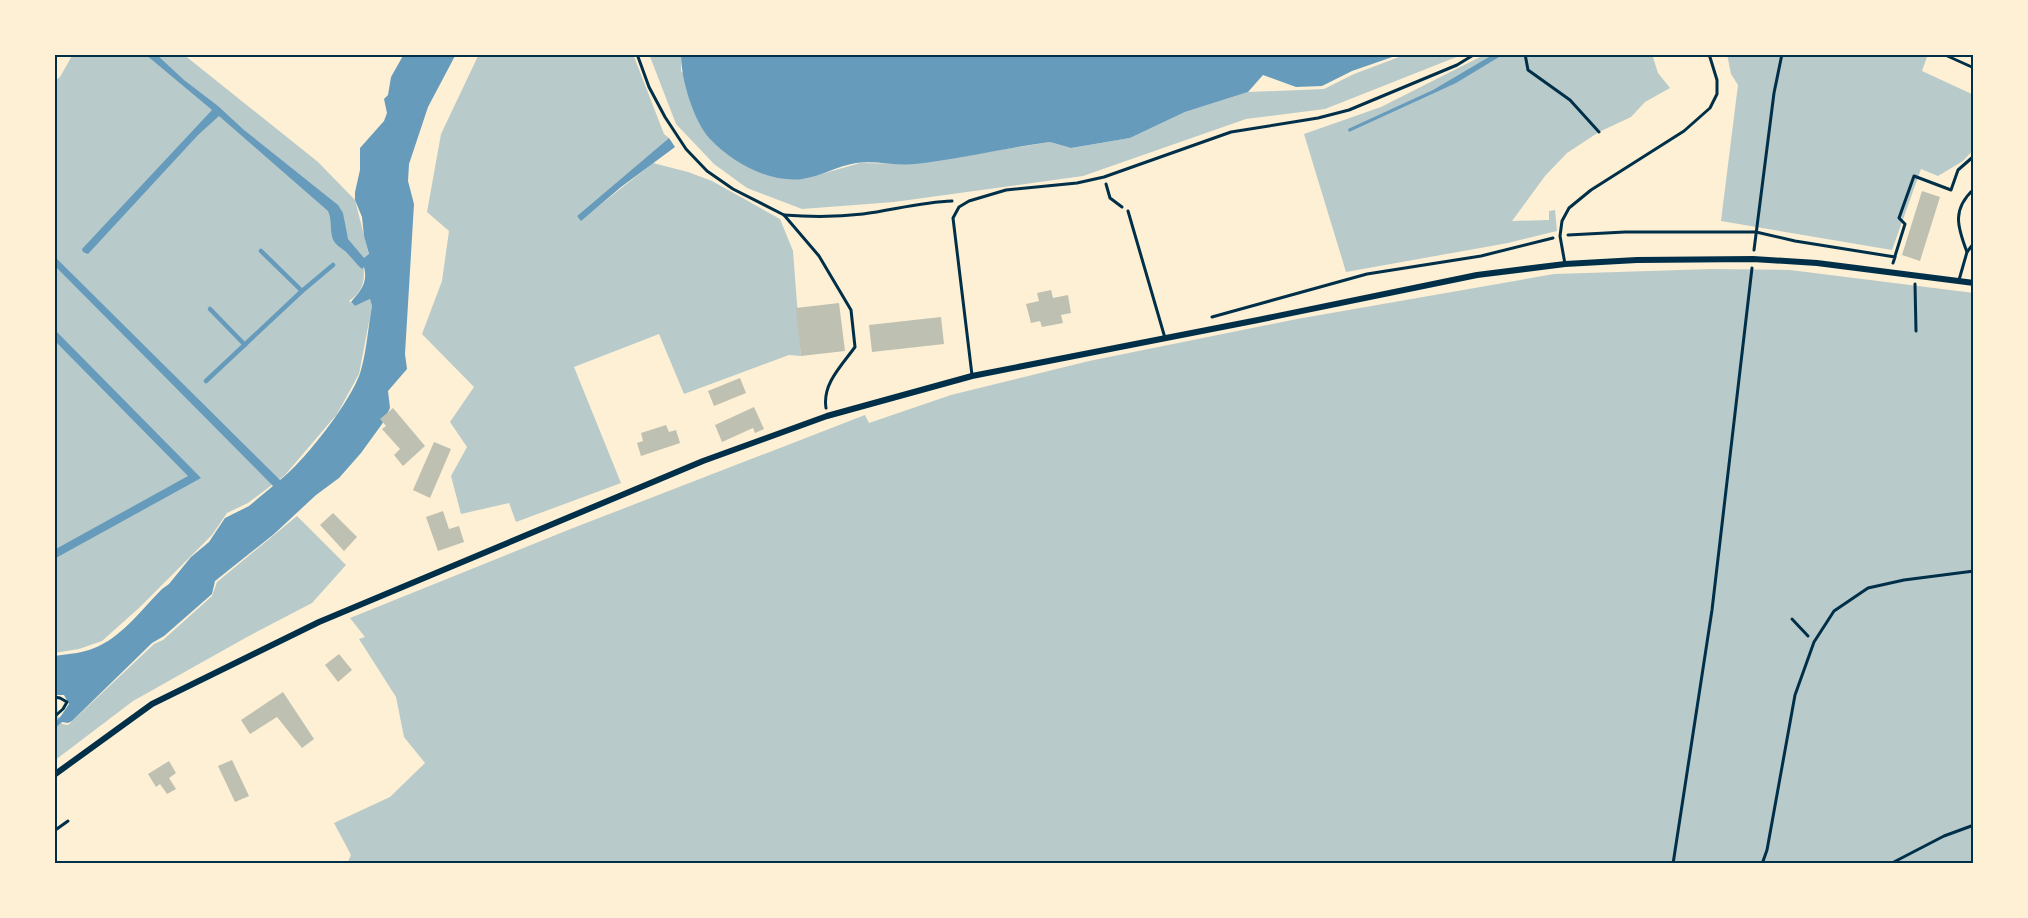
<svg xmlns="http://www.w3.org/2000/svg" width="2028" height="918" font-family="'Asap Condensed',sans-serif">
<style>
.green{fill:#b9caca}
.water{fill:#669bbc}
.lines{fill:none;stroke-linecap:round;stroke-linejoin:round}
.stream{stroke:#669bbc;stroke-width:4.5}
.building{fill:#bec0b2}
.path{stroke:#003049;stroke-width:3}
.service{stroke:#003049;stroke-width:3}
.minor{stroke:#003049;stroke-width:6}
.neatline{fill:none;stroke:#003049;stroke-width:2}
</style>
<rect width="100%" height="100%" fill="#fdf0d5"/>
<!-- green -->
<g class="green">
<path d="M 73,54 L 183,54 L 318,162 L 355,200 L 369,255 L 363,260 C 365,278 365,290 349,301 L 355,306 L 370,299 L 372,306 L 359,374 L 337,414 L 285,475 L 248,503 L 227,513 L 212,535 L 139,608 L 102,641 L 79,649 L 54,653 L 54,81 L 60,77 Z"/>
<polygon points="479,54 633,54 664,134 669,138 577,216 581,220 653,163 688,172 712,181 780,219 793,251 801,356 789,355 684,394 659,334 574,367 621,483 516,522 509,503 461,514 451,476 467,447 450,422 474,387 422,334 442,281 449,231 427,212 441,134"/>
<polygon points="649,54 681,54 681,71 804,179 860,163 912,164 1050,142 1071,148 1130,138 1185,112 1248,92 1324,89 1354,74 1407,54 1464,54 1325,109 1246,119 1083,176 894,202 802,209 747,188 714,164 676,124"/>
<polygon points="1486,54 1652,54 1658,73 1670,88 1645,102 1631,117 1599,132 1567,153 1545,176 1512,221 1549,220 1549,211 1555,210 1557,231 1508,243 1346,272 1304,134 1381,107"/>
<polygon points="1727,54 1928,54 1922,71 1974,95 1974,149 1963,161 1938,176 1921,169 1892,250 1721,221 1738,85 1731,74"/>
<polygon points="1712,269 1790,270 1974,293 1974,864 347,864 351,855 334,823 390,797 425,763 404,737 396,697 359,639 365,637 350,618 568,530 865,415 869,423 951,395 1089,361 1297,319 1554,274"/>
<polygon points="297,516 346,565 312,603 247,637 133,701 54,761 54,699 57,699 58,716 62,724 68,725 154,644 163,640 212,596 217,582"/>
</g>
<!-- water -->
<g class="water">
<path d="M 145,54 L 156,54 L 184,80 L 218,106 L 244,130 L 338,205 L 343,213 L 348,239 L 364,258 L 369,254 L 364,236 L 362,217 L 355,200 L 355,192 L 360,170 L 360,148 L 384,121 L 387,113 L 384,99 L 388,95 L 391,77 L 404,54 L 456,54 L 428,107 L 409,164 L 408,181 L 414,204 L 405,354 L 407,369 L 388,391 L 390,408 L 382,424 L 361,453 L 339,478 L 316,495 L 274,534 L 215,581 L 212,594 L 164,636 L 152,643 L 72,721 L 68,723 L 62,722 L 54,729 L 54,723 L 61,716 L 69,704 L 64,695 L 54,695 L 54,656 C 69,654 85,653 99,646 C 124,634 143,608 162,589 L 169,584 L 191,557 L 209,542 L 225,518 L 249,506 L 273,486 L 54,265 L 54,256 L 280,480 C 303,463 354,398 361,370 C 367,349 368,327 372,306 L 370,299 L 355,306 L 351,302 C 361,290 368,283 364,267 L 362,269 C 356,264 353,259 348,254 C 343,248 333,245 332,236 C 330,227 332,220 328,211 L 219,116 L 198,135 L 88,254 L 83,252 L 82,249 L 212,110 Z"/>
<path d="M 681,54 L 1401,54 L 1352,71 L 1322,86 L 1296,87 L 1263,75 L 1248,92 L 1185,112 L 1130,138 L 1071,148 L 1050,142 C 1005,148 960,159 915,164 C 895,166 875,160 856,163 C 838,166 821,176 803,179 C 769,183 733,163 710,139 C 693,120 681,79 681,54 Z"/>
<polygon points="1494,54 1504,54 1456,83 1349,132 1348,129 1433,90"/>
<polygon points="669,138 675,147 621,187 581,221 577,216"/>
<polygon points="54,329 201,478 54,559 54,550 188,476 54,340"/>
</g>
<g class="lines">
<!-- stream -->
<g class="stream">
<polyline points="261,251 302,291"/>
<polyline points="210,309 245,345"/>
<polyline points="206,381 302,291 333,265"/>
</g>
</g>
<!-- building -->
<g class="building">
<polygon points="1922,191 1940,197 1920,261 1902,255"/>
<polygon points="1051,290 1053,298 1068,295 1071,313 1061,315 1063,323 1042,327 1040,321 1031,323 1026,304 1039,301 1037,293"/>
<polygon points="839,303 845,351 801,356 796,308"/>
<polygon points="941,317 944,344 872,352 869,325"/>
<polygon points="740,378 746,393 714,406 708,391"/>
<polygon points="754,407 764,429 755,433 753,428 722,442 715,425"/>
<polygon points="393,408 425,446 403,466 394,455 400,449 382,429 386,426 380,419"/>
<polygon points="666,425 669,432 676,430 680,443 641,456 637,443 643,441 641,433"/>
<polygon points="434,442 451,449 430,498 413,490"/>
<polygon points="443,511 449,529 459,526 464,542 438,551 426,517"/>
<polygon points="333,513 357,537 344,551 320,525"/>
<polygon points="339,654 352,670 338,682 325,665"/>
<polygon points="283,692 314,739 302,748 277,717 250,734 241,720"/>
<polygon points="232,760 249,796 235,802 218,766"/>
<polygon points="169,761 176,773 169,778 176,789 167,794 160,784 156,787 148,774"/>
</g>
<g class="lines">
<!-- path -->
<g class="path">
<path d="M 637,54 L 649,87 L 665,117 L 686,149 L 707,171 L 733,189 L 784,215 L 819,256 L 851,310 L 855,347 C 842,365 822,384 826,408"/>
<polyline points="1525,54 1528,70 1570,100 1599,132"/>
<polyline points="1106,184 1110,198 1122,207"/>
<path d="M 784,215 C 810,217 837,217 863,214 C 893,210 922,202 952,201"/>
<polyline points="1568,235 1625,232 1756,232 1795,241 1895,257 1893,263"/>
<polyline points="1754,250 1774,93 1782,54"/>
<polyline points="1895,256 1905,224 1899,218 1914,176 1951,190 1958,170 1974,156"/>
<polyline points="1915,284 1916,331"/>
<polyline points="1212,317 1367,274 1481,256 1553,238"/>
<polyline points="1792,619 1808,636"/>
<polyline points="54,697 60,698 67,702 63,709 54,717"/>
<polyline points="54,831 68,821"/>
<polyline points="1673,864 1712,610 1752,268"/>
<polyline points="1890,864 1944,836 1974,825"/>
</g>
<!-- service -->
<g class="service">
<polyline points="1943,54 1974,68"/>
<polyline points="1128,211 1165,338"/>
<path d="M 1967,252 C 1957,226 1952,209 1974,189"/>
<polyline points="1565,264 1560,236 1562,221 1569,208 1591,190 1684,131 1710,108 1717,94 1717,80 1709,54"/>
<polyline points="1959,280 1967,252 1974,243"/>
<polyline points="972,375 953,218 959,207 969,201 1006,190 1077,183 1104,177 1231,132 1318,118 1349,110 1457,65 1475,54"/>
<polyline points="1762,864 1767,850 1795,695 1814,642 1834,611 1868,588 1904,580 1974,571"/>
</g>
<!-- minor -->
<polyline class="minor" points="54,775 152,704 319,622 703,461 827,416 972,376 1258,320 1477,275 1565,264 1637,260 1753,259 1817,263 1974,283"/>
</g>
<!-- border -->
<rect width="2028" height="918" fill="none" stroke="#fdf0d5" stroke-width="111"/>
<rect x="56" y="56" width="1916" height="806" class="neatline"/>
</svg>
